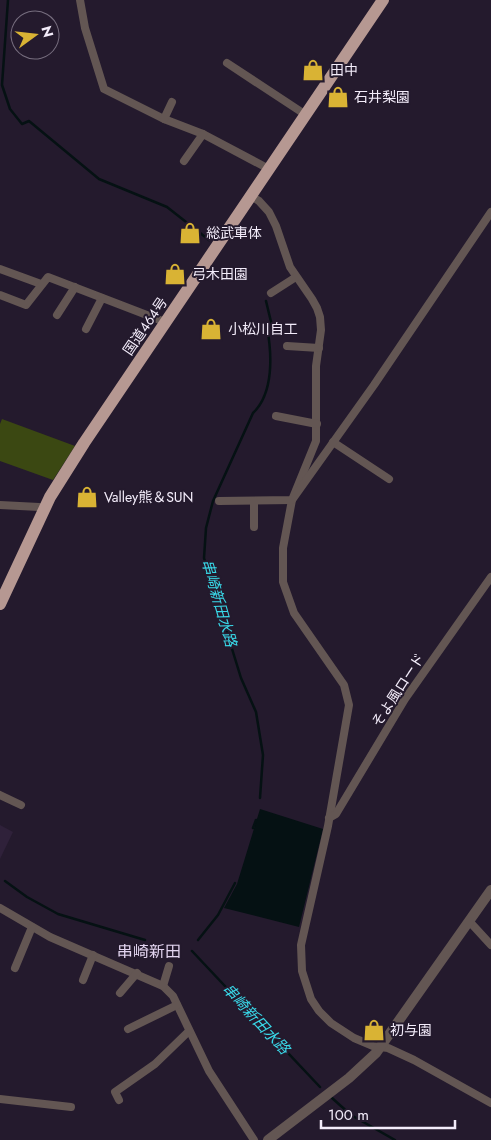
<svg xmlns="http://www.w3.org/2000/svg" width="491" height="1140" font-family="Jost,'Noto Sans JP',sans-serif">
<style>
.built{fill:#2f213a}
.green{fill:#3b4812}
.water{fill:#051113}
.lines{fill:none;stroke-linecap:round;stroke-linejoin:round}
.stream{stroke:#051113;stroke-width:2.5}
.minor{stroke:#635653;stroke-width:8}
.tertiary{stroke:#635653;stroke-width:10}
.trunk{stroke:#b69892;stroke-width:12}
.labels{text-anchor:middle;stroke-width:4;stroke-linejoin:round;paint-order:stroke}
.poi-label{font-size:14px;fill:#f3ecfa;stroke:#241a2d;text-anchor:start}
.street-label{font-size:14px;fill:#f3ecfa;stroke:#241a2d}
.water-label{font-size:15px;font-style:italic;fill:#39d8e8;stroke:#241a2d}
.quarter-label{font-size:16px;fill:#e2d4ef;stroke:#241a2d}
</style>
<rect width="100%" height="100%" fill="#241a2d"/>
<!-- built -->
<polygon class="built" points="0,825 13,832 0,859"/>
<!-- green -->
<polygon class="green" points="2,419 75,446 53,480 0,461 0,424"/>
<!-- water -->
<polygon class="water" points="260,809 323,829 299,927 224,908 237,884"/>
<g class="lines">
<!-- stream -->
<g class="stream">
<polyline points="8,0 2,85 10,109 22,124 29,121 99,179 167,207 209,240"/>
<path d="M 260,798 L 263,755 L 256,712 L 241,678 L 204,558 L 206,528 L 213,501 L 253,413 C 274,393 272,354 267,327 L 272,326 L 266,301"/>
<polyline points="253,828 256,820"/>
<polyline points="5,881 27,897 58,914 145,940"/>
<polyline points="198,940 218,915 235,883"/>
<polyline points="192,951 320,1087"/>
<polyline points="332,1098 351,1115 395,1140"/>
</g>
<!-- minor -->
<g class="minor">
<polyline points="80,0 85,28 104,89 164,119 203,134 269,169"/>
<polyline points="227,63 306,115"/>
<polyline points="164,119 172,102"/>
<polyline points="184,161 203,134"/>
<polyline points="251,196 259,201 269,212 276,226 290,267 312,299 317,308 320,317 321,330 316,366 316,441 292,500 283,548 283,582 294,613 344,685 349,705 328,826 301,945 302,971 311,999 319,1011 331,1023 354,1038 373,1046 388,1048 414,1060 491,1103"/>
<polyline points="0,269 41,284"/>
<polyline points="271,293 296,277"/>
<polyline points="0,295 26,305 48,277 165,322"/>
<polyline points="57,315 75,287"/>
<polyline points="86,329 102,298"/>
<polyline points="287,346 319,348"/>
<polyline points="276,416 317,424"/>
<polyline points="333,442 389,479"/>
<polyline points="219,501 292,500 374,385 491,212"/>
<polyline points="0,505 39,507 44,511"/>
<polyline points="254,527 254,501"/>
<polyline points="0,795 21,805"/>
<polyline points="329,818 336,814 405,699 491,577"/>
<polyline points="0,908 50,937 163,986 173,996 209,1071 254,1140"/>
<polyline points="469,921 491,945"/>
<polyline points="15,968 32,927"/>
<polyline points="83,980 93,955"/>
<polyline points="163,986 169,966"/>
<polyline points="120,993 137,973"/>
<polyline points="128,1029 177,1005"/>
<polyline points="0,1099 71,1107"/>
<polyline points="119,1100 115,1092 155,1064 189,1031"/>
</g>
<!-- tertiary -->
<polyline class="tertiary" points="268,1140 349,1078 376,1053 491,890"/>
<!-- trunk -->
<polyline class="trunk" points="0,604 50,497 84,443 383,0"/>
</g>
<!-- icons -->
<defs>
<g id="shop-bare" transform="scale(1.725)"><path d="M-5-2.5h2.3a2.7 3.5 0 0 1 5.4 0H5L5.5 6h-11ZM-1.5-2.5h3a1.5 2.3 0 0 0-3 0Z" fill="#d9b334" stroke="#241a2d" stroke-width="2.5" paint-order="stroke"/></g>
</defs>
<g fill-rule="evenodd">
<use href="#shop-bare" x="313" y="70"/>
<use href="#shop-bare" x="338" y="97"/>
<use href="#shop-bare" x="190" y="233"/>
<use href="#shop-bare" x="175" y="274"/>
<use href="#shop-bare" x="211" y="329"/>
<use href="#shop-bare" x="87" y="497"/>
<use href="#shop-bare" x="374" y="1030"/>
</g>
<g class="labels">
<!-- poi labels -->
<g class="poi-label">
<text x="330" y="75">田中</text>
<text x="354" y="102">石井梨園</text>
<text x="206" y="238">総武車体</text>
<text x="192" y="279">弓木田園</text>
<text x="228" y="334">小松川自工</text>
<text x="104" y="502">Valley熊＆SUN</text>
<text x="390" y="1035">初与園</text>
</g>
<!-- street labels -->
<g class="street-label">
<text transform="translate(145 326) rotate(-56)" y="5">国道464号</text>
<text transform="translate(398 690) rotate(-57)" y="5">そよ風ロード</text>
</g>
<!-- water labels -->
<g class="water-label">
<text transform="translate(219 603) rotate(74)" y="5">串崎新田水路</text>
<text transform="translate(256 1019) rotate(47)" y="5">串崎新田水路</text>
</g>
<!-- quarter labels -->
<g class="quarter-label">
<text x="149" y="957">串崎新田</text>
</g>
</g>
<!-- north arrow -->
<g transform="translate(35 35) rotate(75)"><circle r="24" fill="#241a2d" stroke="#776e7f"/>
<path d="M0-4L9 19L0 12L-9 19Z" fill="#d9b334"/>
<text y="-8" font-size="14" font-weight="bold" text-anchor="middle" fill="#f3ecfa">N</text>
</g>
<!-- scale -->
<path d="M321 1120v8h134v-8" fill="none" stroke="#f3ecfa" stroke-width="2.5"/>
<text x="328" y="1120" font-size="15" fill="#f3ecfa" stroke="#241a2d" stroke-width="4" paint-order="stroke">100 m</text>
</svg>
